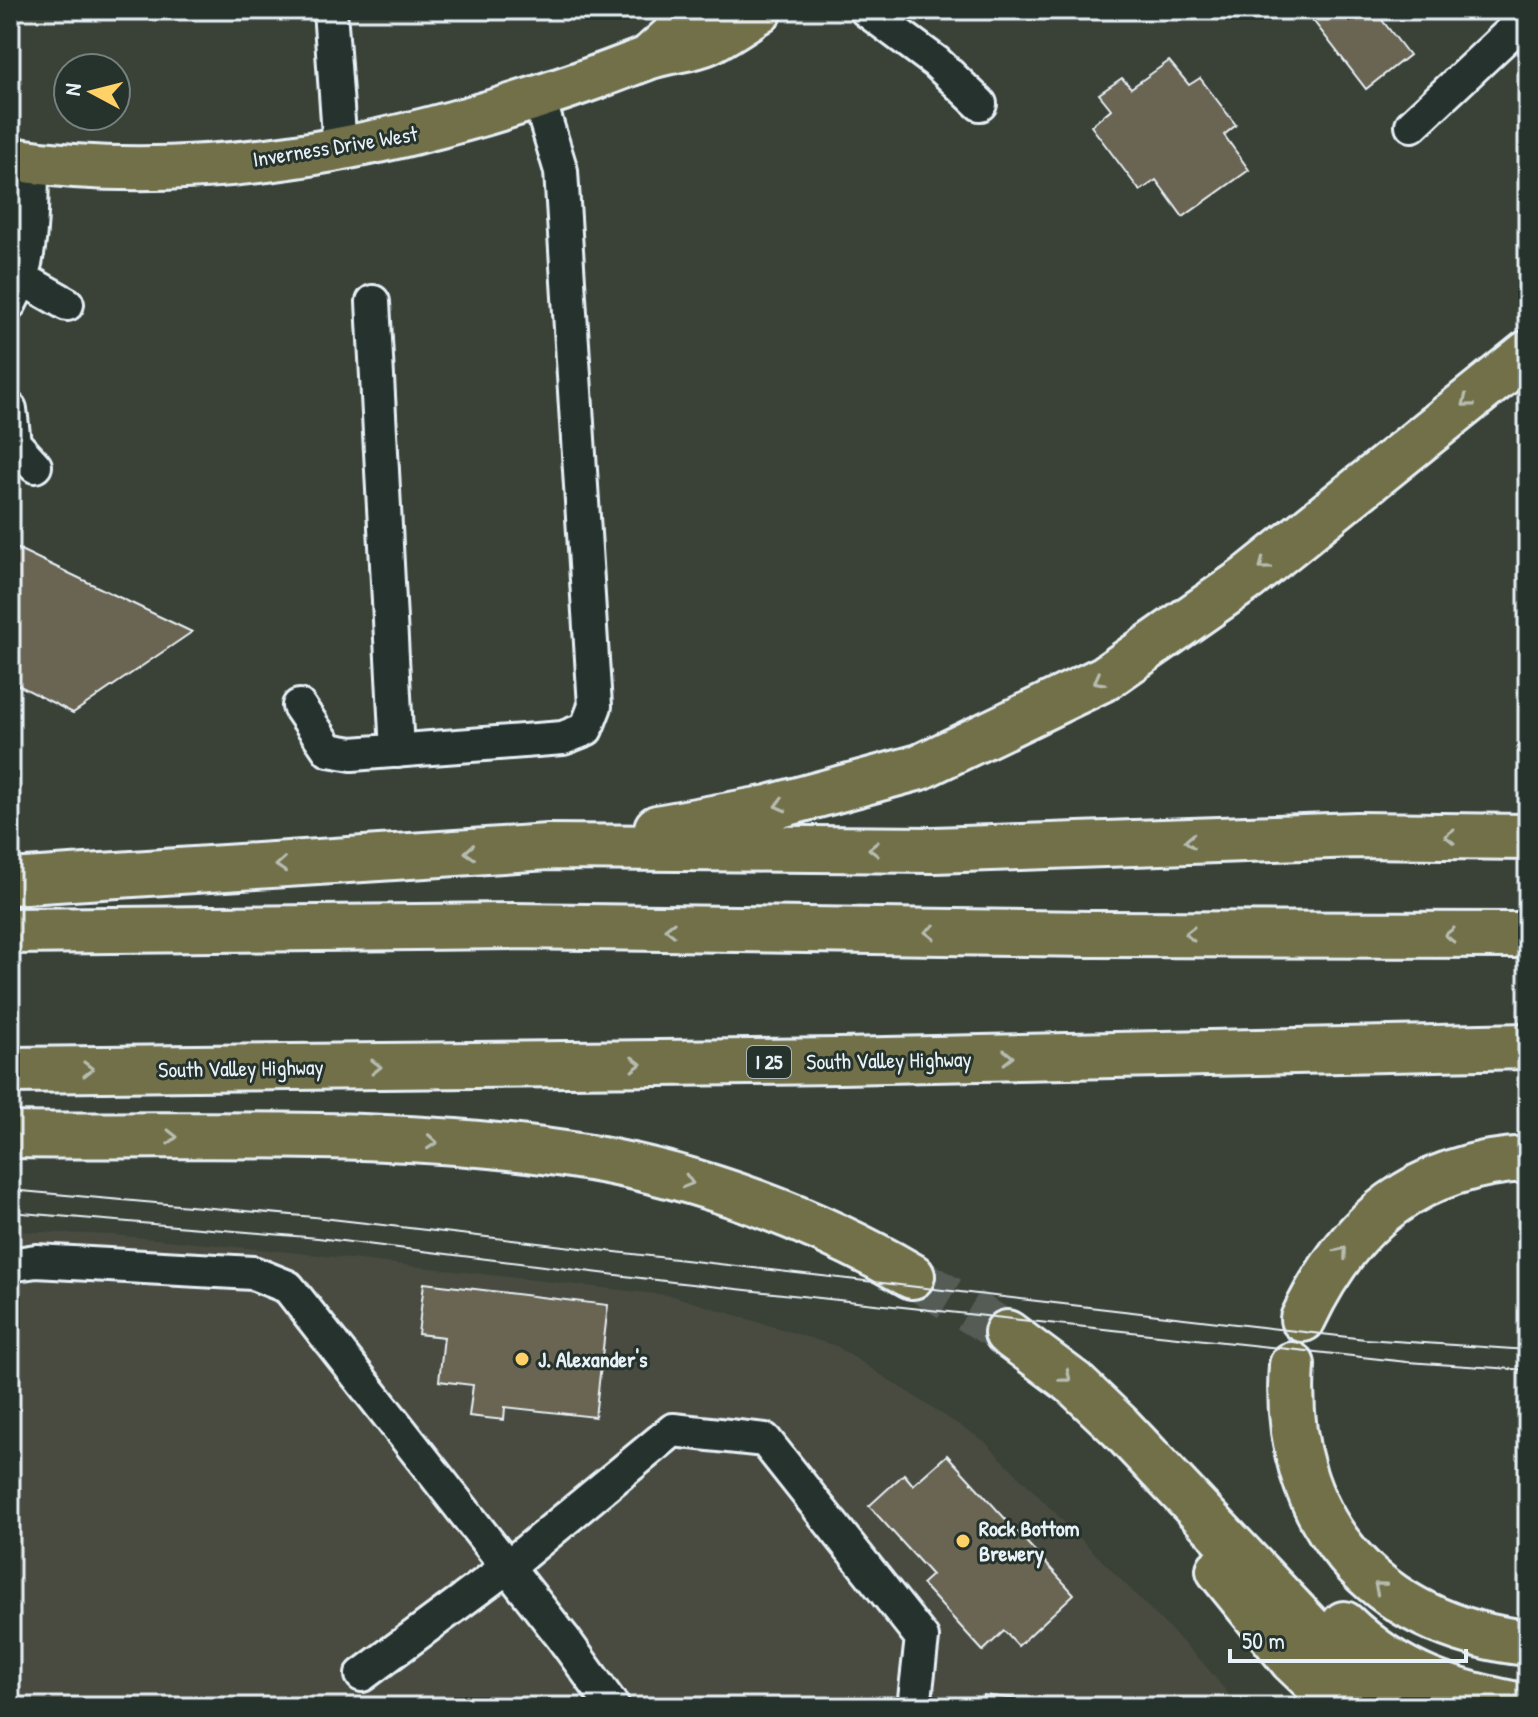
<svg xmlns="http://www.w3.org/2000/svg" width="1538" height="1717" font-family="'Patrick Hand',sans-serif">
<style>
.built{fill:#484c40}
.building{fill:#6a6552;stroke:#e8f1f8;stroke-width:2}
.lines{fill:none;stroke-linecap:round;stroke-linejoin:round}
.highway-tunnel{stroke:#545c55;stroke-width:44;stroke-dasharray:44 22;stroke-linecap:butt}
.minor-casing{stroke:#e8f1f8;stroke-width:38}
.major-casing{stroke:#e8f1f8;stroke-width:48}
.highway-casing{stroke:#e8f1f8;stroke-width:50}
.minor{stroke:#26332d;stroke-width:32}
.major{stroke:#71704a;stroke-width:42}
.highway{stroke:#71704a;stroke-width:44}
.tram{stroke:#e8f1f8;stroke-width:2}
.oneway{stroke:#b8bdb2}
.poi-dot{fill:#ffd166;stroke:#26332d;stroke-width:3}
.labels{text-anchor:middle;stroke-width:6;stroke-linejoin:round;paint-order:stroke}
.shield{fill:#26332d;stroke:#aeb8bb;stroke-width:2}
.shield-label{font-size:20px;font-weight:bold;fill:#e8f1f8}
.street-label{font-size:22px;fill:#e8f1f8;stroke:#26332d}
.poi-label{font-size:22px;font-weight:bold;fill:#e8f1f8;stroke:#26332d;text-anchor:start}
</style>
<rect width="100%" height="100%" fill="#3a4238"/>
<filter id="ink" filterUnits="userSpaceOnUse"><feTurbulence type="fractalNoise" baseFrequency=".0125" numOctaves="2"/><feDisplacementMap in="SourceGraphic" scale="16" xChannelSelector="R" yChannelSelector="G"/><feConvolveMatrix kernelMatrix="1 2 1 2 8 2 1 2 1" color-interpolation-filters="sRGB"/></filter>
<g filter="url(#ink)">
<!-- built -->
<polygon class="built" points="10,1231 112,1235 298,1253 673,1296 836,1346 984,1441 1204,1664 1239,1707 10,1707"/>
<!-- building -->
<g class="building">
<polygon points="66,10 82,10 78,19"/>
<polygon points="1305,10 1395,10 1382,20 1409,55 1366,89"/>
<polygon points="1169,61 1189,85 1200,78 1236,125 1224,135 1249,170 1183,217 1156,180 1140,191 1091,126 1111,109 1099,94 1122,78 1131,88"/>
<polygon points="10,545 192,632 73,713 10,681"/>
<polygon points="424,1283 608,1305 595,1417 505,1407 504,1420 469,1416 473,1385 439,1381 444,1337 418,1334"/>
<polygon points="947,1455 1074,1594 1018,1646 1004,1631 983,1651 922,1584 932,1575 869,1506 904,1474 913,1485"/>
<polygon points="983,1695 1075,1706 1075,1707 981,1707"/>
</g>
<g class="lines">
<!-- highway-tunnel -->
<polyline class="highway-tunnel" points="912,1276 1007,1333"/>
<!-- minor casing -->
<g class="minor-casing">
<g id="minor">
<polyline points="330,10 340,149"/>
<polyline points="866,10 936,62 980,104"/>
<polyline points="1412,125 1528,16"/>
<polyline points="23,279 67,304"/>
<polyline points="373,302 397,751"/>
<path d="M 10,303 C 34,260 31,211 32,163"/>
<polyline points="10,409 14,443 35,466"/>
<polyline points="299,706 329,750 352,754 563,738 586,729 595,706 561,171 539,99"/>
<polyline points="10,1265 36,1261 253,1273 288,1287 563,1638 613,1707"/>
<polyline points="362,1675 506,1568 673,1430 765,1440 922,1638 914,1707"/>
</g>
</g>
<!-- major casing -->
<g class="major-casing">
<g id="major">
<polyline points="652,54 701,10"/>
<path d="M 10,159 C 225,191 446,136 645,59 C 665,51 689,51 709,42 C 727,33 744,21 761,10"/>
</g>
</g>
<!-- highway casing -->
<g class="highway-casing">
<g id="highway">
<polyline points="657,828 769,808 920,767 1105,678 1248,578 1528,353"/>
<polyline points="10,882 548,847 934,850 1357,835 1528,837"/>
<polyline points="10,931 513,926 1090,934 1528,935"/>
<polyline points="10,1070 840,1061 1528,1046"/>
<path d="M 10,1135 C 202,1138 400,1126 590,1158 C 702,1177 814,1219 912,1276"/>
<path d="M 1303,1319 C 1349,1222 1417,1164 1528,1159"/>
<polyline points="1007,1333 1074,1383 1120,1427 1309,1627 1400,1707"/>
<path d="M 1292,1365 C 1281,1519 1375,1627 1528,1643"/>
<polyline points="1219,1570 1292,1660 1341,1707"/>
<path d="M 1344,1624 C 1400,1678 1453,1693 1528,1707"/>
</g>
</g>
<!-- minor -->
<use href="#minor" class="minor"/>
<!-- major -->
<use href="#major" class="major"/>
<!-- highway -->
<use href="#highway" class="highway"/>
<!-- tram -->
<g class="tram">
<polyline points="10,1190 314,1217 1365,1339 1528,1350"/>
<polyline points="10,1212 318,1238 673,1282 1407,1362 1528,1370"/>
</g>
</g>
<!-- one-way arrows -->
<defs><path id="oneway-chevron" d="M-2-3.5L2.5 0L-2 3.5" fill="none" stroke-width="1.6" stroke-linecap="round" stroke-linejoin="round" transform="scale(2)"/></defs>
<g class="oneway">
<use href="#oneway-chevron" transform="translate(1467 402) rotate(141)"/>
<use href="#oneway-chevron" transform="translate(1264 565) rotate(141)"/>
<use href="#oneway-chevron" transform="translate(1099 680) rotate(152)"/>
<use href="#oneway-chevron" transform="translate(780 805) rotate(165)"/>
<use href="#oneway-chevron" transform="translate(1450 836) rotate(-179)"/>
<use href="#oneway-chevron" transform="translate(1190 841) rotate(178)"/>
<use href="#oneway-chevron" transform="translate(874 849) rotate(-180)"/>
<use href="#oneway-chevron" transform="translate(470 852) rotate(176)"/>
<use href="#oneway-chevron" transform="translate(281 865) rotate(176)"/>
<use href="#oneway-chevron" transform="translate(670 929) rotate(-179)"/>
<use href="#oneway-chevron" transform="translate(930 932) rotate(-179)"/>
<use href="#oneway-chevron" transform="translate(1190 934) rotate(-180)"/>
<use href="#oneway-chevron" transform="translate(1450 935) rotate(-180)"/>
<use href="#oneway-chevron" transform="translate(1008 1057) rotate(-1)"/>
<use href="#oneway-chevron" transform="translate(636 1064) rotate(-1)"/>
<use href="#oneway-chevron" transform="translate(376 1067) rotate(-1)"/>
<use href="#oneway-chevron" transform="translate(88 1069)"/>
<use href="#oneway-chevron" transform="translate(172 1137) rotate(1)"/>
<use href="#oneway-chevron" transform="translate(432 1142) rotate(4)"/>
<use href="#oneway-chevron" transform="translate(688 1182) rotate(16)"/>
<use href="#oneway-chevron" transform="translate(1342 1252) rotate(-50)"/>
<use href="#oneway-chevron" transform="translate(1066 1377) rotate(38)"/>
<use href="#oneway-chevron" transform="translate(1379 1587) rotate(-140)"/>
</g>
</g>
<!-- markers -->
<g class="poi-dot">
<circle cx="522" cy="1359" r="8"/>
<circle cx="963" cy="1541" r="8"/>
</g>
<g class="labels">
<!-- shield labels -->
<rect class="shield" x="747" y="1046" width="44" height="32" rx="6"/>
<g class="shield-label">
<text x="769" y="1069">I 25</text>
</g>
<!-- street labels -->
<g class="street-label">
<text transform="translate(335 146) rotate(-9)" y="8">Inverness Drive West</text>
<text transform="translate(889 1060) rotate(-1)" y="8">South Valley Highway</text>
<text transform="translate(241 1068) rotate(-1)" y="8">South Valley Highway</text>
</g>
<!-- poi labels -->
<g class="poi-label">
<text x="538" y="1367">J. Alexander's</text>
<text x="979" y="1536">Rock Bottom<tspan x="979" dy="25">Brewery</tspan></text>
</g>
</g>
<!-- margin -->
<rect width="1538" height="1717" fill="none" stroke="#26332d" stroke-width="40"/>
<rect x="20" y="20" width="1498" height="1677" fill="none" stroke="#e8f1f8" stroke-width="3" filter="url(#ink)"/>
<!-- north arrow -->
<g transform="translate(92 92) rotate(277)"><circle r="38" fill="#26332d" stroke="#747f7e" stroke-width="2"/>
<path d="M0-6L14 30L0 20L-14 30Z" fill="#ffd166"/>
<text y="-12" font-size="22" font-weight="bold" text-anchor="middle" fill="#e8f1f8">N</text>
</g>
<!-- scale -->
<path d="M1230 1649v12h236v-12" fill="none" stroke="#e8f1f8" stroke-width="4"/>
<text x="1242" y="1649" font-size="24" fill="#e8f1f8" stroke="#26332d" stroke-width="6" paint-order="stroke">50 m</text>
</svg>
